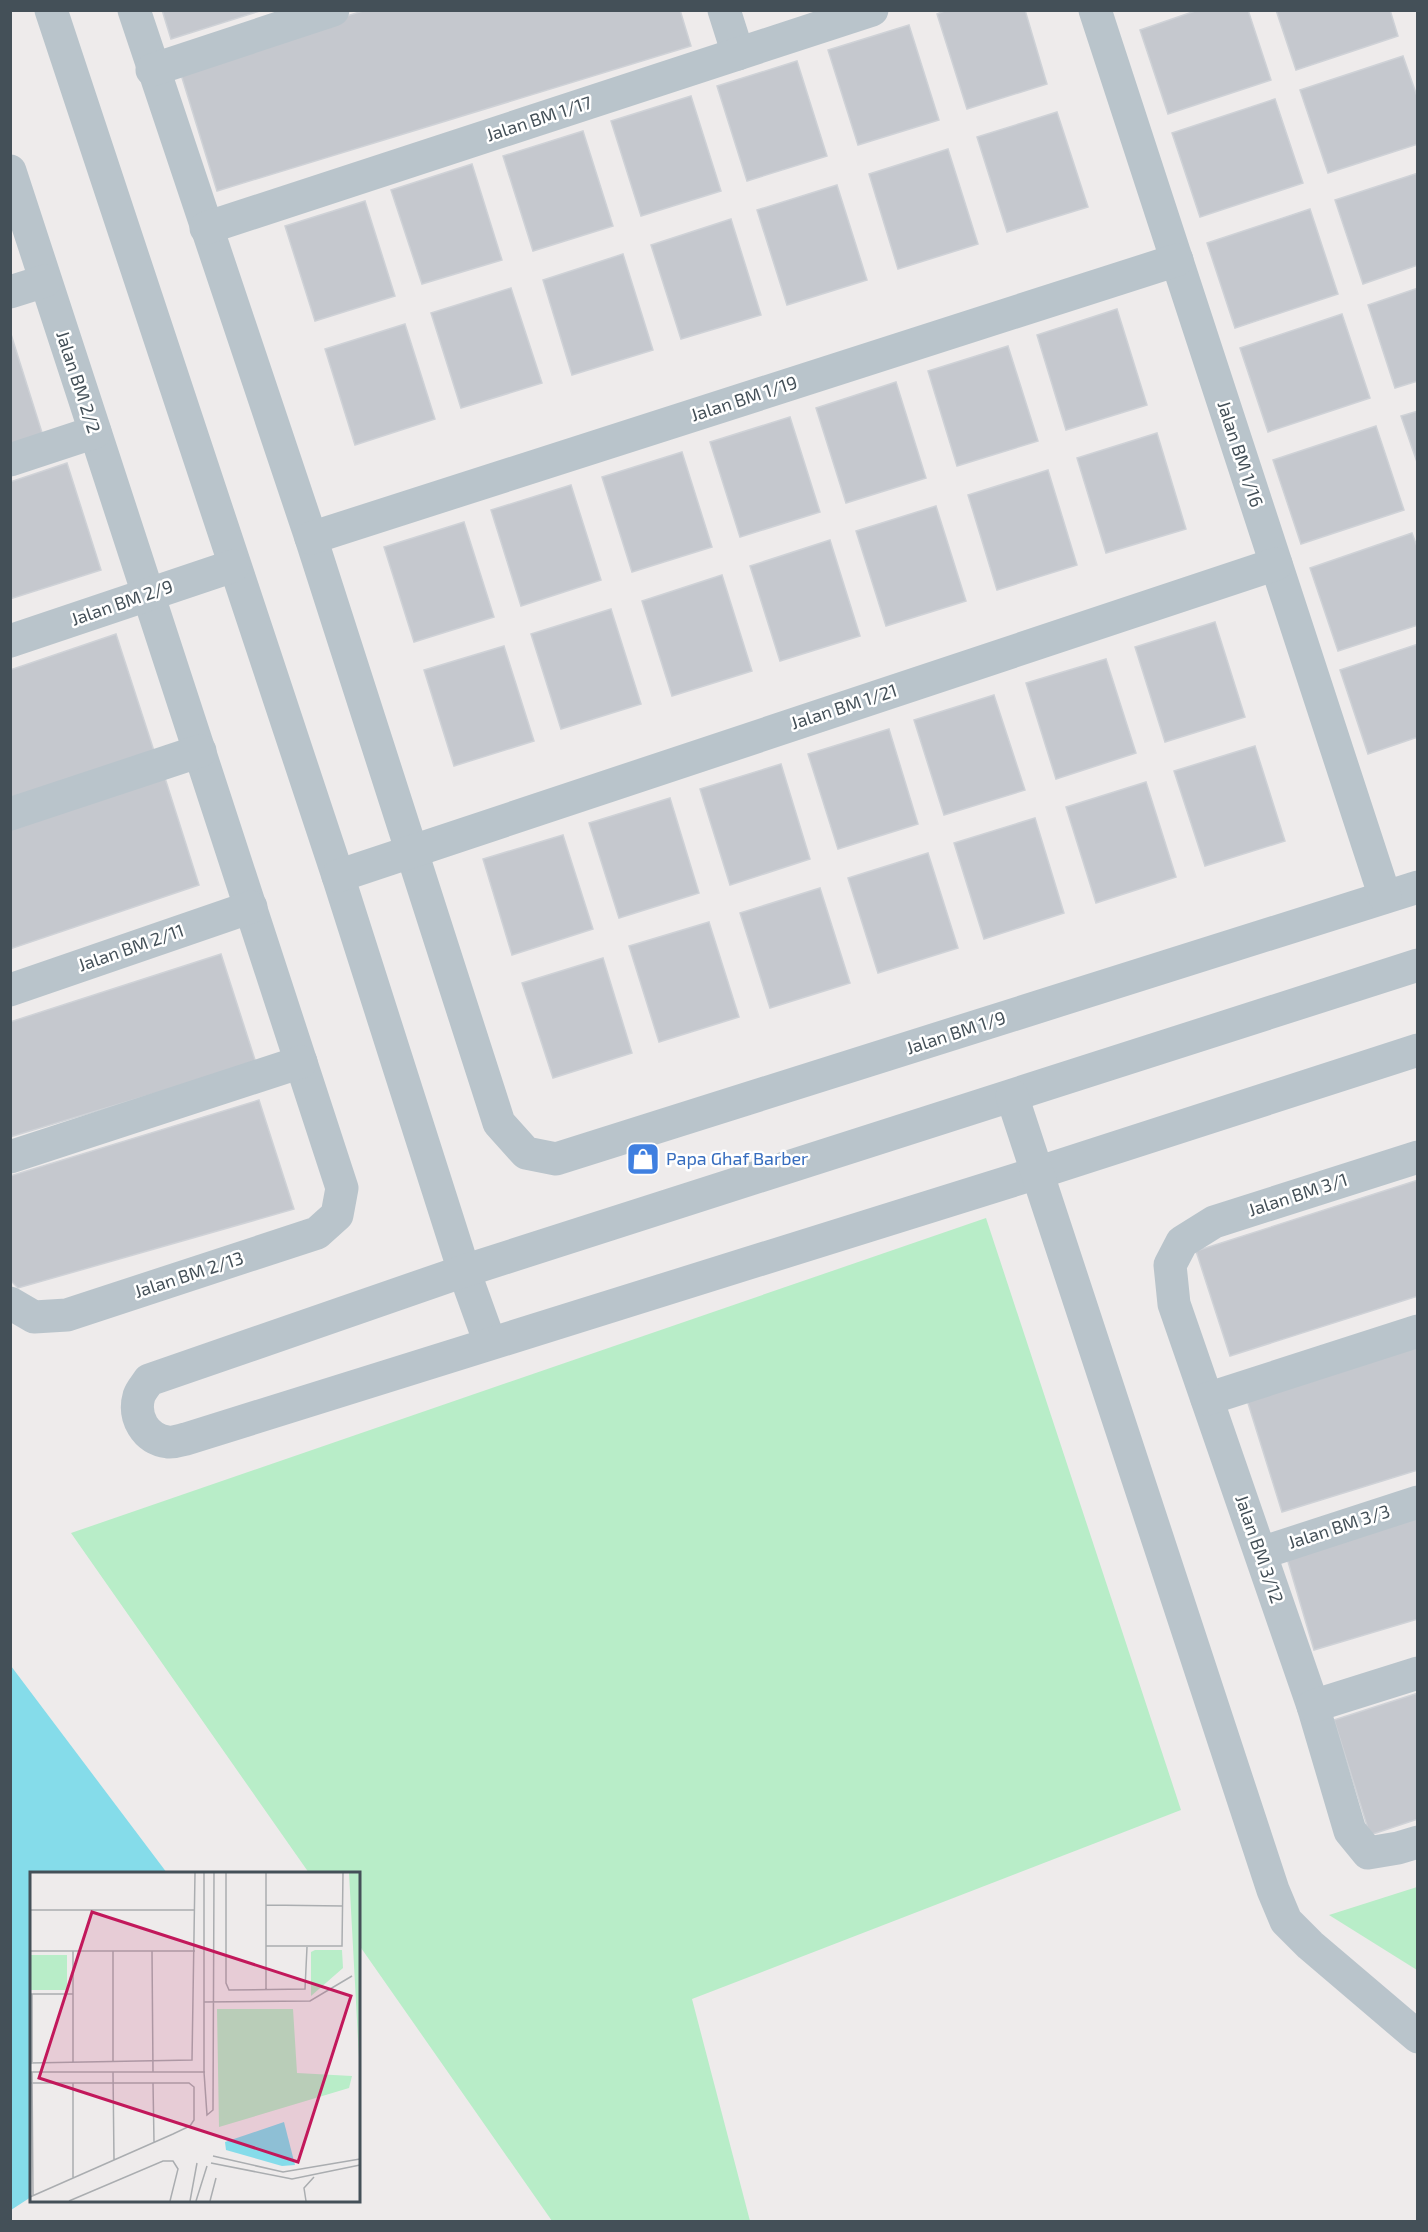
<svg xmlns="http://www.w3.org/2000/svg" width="1428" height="2232" font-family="'Exo 2',sans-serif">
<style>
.green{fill:#b8edc8}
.water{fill:#85dcea}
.building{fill:#c5c8ce;stroke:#cfd2d7;stroke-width:1.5}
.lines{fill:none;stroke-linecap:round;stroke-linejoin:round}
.minor{stroke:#b9c4cb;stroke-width:33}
.labels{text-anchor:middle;stroke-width:5;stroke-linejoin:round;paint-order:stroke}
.street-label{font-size:18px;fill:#445058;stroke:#fff}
.shop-label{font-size:18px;fill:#366cbe;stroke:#fff;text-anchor:start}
.inset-road{fill:none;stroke:#aaadb0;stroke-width:1.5}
.view{fill:#c2185b;fill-opacity:0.15;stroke:#c2185b;stroke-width:3}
.inset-edge{fill:none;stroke:#445058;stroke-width:3}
</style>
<rect width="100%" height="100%" fill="#eeebeb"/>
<!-- green -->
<g class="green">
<polygon points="986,1218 1181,1810 692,1999 750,2221 552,2221 359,1945 358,1874 309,1873 71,1533"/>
<polygon points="1417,1887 1417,1970 1329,1915"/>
</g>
<!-- water -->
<polygon class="water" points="11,1666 167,1873 32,1874 31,2197 11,2210"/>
<!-- building -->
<g class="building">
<polygon points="162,10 263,10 171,39"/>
<polygon points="366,10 680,10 691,46 217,191 179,68"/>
<polygon points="947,10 1025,10 1047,84 967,109 937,14"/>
<polygon points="1198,10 1248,10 1271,80 1168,114 1140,30"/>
<polygon points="1276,10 1390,10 1398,36 1296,70"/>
<polygon points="909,25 939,120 858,145 828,50"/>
<polygon points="1403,56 1418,99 1418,144 1328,173 1300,90"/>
<polygon points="797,61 827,156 747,181 717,86"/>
<polygon points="691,96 721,191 641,216 611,121"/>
<polygon points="1275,99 1303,183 1200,217 1172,133"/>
<polygon points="1057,112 1088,207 1007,232 977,137"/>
<polygon points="583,131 613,226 533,251 503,156"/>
<polygon points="948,149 978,244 898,269 869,174"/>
<polygon points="472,164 502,260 422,284 391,190"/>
<polygon points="1418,173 1418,265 1363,284 1335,200"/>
<polygon points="837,185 867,280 787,305 757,210"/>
<polygon points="365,201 395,296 315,321 285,226"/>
<polygon points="1310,209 1338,294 1235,328 1207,243"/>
<polygon points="731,219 761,315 681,339 651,245"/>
<polygon points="623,254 653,350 572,375 543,280"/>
<polygon points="511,288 542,383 461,408 431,313"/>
<polygon points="1418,288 1418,381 1395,388 1368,305"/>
<polygon points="1117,309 1147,405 1066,430 1037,335"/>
<polygon points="1342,314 1370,398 1268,432 1240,348"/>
<polygon points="405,324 435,419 355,445 325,349"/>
<polygon points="10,331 44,439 10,449"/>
<polygon points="1008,346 1038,441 957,466 928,371"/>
<polygon points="896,382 926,478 846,503 816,408"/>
<polygon points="1418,411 1418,465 1401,416"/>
<polygon points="790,417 820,512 740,537 710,442"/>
<polygon points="1376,426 1404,510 1301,544 1273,460"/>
<polygon points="1157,433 1186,529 1106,553 1077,458"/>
<polygon points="682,452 712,547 632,572 602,477"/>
<polygon points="67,463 101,570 10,599 10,482"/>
<polygon points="1048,470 1077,565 997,590 968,495"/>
<polygon points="571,485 601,580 521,606 491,510"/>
<polygon points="936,506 966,601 886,626 856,531"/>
<polygon points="464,522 494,617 414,642 384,547"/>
<polygon points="1412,533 1418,549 1418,625 1338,651 1310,568"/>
<polygon points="830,540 860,636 780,661 750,566"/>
<polygon points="722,575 752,671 672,696 642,601"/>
<polygon points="611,609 641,704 561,729 531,634"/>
<polygon points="1215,622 1245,717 1165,742 1135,647"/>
<polygon points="116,634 155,754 10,798 10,670"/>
<polygon points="1418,644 1418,737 1368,754 1340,670"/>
<polygon points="504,646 534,741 454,766 424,670"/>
<polygon points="1106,659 1136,753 1056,779 1026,683"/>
<polygon points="994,695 1025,790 944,815 914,720"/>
<polygon points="889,729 918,824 838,849 808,754"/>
<polygon points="1255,746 1285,841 1205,866 1174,771"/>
<polygon points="781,764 810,859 730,885 700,789"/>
<polygon points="165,778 199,885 10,949 10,828"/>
<polygon points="1146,782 1176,877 1096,903 1066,807"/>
<polygon points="670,798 699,893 619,918 589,823"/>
<polygon points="1035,818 1064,913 984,939 954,843"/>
<polygon points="563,835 593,929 512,955 483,859"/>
<polygon points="928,853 958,948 878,973 848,878"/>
<polygon points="820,888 850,983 770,1008 740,913"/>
<polygon points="709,922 739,1017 659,1042 629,946"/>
<polygon points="221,954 256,1063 10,1137 10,1022"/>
<polygon points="603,958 632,1053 553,1078 522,983"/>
<polygon points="259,1100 294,1209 18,1288 10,1280 10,1176"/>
<polygon points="1418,1180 1418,1296 1230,1356 1196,1251"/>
<polygon points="1418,1347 1418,1470 1282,1512 1247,1400"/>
<polygon points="1418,1507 1418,1619 1314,1650 1284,1548"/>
<polygon points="1418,1693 1418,1819 1370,1835 1334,1720"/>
</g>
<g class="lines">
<!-- minor -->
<g class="minor">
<polyline points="51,10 338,876 464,1271 490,1343"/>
<polyline points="134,10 311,538 499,1123 526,1153 556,1159 1418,887"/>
<polyline points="724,10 738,54"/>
<polyline points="1095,10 1385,897"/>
<polyline points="152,70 333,10"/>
<polyline points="10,171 342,1188 337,1215 317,1233 67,1315 34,1317 10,1303"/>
<polyline points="206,228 872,10"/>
<polyline points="10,292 45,281"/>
<polyline points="10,460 95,432"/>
<polyline points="311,538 1177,260"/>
<polyline points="10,641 233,566"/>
<polyline points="10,814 200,751"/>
<polyline points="338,876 1276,564"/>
<path d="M 1418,965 L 464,1271 L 149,1380 C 146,1385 141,1390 139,1396 C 133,1417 145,1439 168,1442 C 173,1443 181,1440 186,1439 L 1037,1173 L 1418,1050"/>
<polyline points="10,990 251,907"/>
<polyline points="1012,1096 1273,1890 1286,1921 1310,1945 1418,2037"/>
<polyline points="10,1157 301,1062"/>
<polyline points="1418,1157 1214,1222 1182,1242 1170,1265 1174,1304 1313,1706 1350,1831 1368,1853 1398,1848 1418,1842"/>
<polyline points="1207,1399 1418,1331"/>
<polyline points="1261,1553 1418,1502"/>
<polyline points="1313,1706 1418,1673"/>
</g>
</g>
<!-- icons -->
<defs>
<g id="shop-square" transform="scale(1.725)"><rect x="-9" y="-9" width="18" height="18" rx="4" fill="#3f7fe0" stroke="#fff"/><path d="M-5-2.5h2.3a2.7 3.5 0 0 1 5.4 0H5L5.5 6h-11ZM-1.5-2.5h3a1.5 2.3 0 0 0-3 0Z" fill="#fff"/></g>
</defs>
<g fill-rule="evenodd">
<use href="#shop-square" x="643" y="1159"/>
</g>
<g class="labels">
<!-- street labels -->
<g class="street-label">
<text transform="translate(539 119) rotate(-18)" y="6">Jalan BM 1/17</text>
<text transform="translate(78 382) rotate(72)" y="6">Jalan BM 2/2</text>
<text transform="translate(744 399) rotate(-18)" y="6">Jalan BM 1/19</text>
<text transform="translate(1240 454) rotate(72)" y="6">Jalan BM 1/16</text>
<text transform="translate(122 603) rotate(-19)" y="6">Jalan BM 2/9</text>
<text transform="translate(844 707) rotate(-18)" y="6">Jalan BM 1/21</text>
<text transform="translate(131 948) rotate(-19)" y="6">Jalan BM 2/11</text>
<text transform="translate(956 1033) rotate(-18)" y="6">Jalan BM 1/9</text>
<text transform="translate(1298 1195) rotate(-18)" y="6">Jalan BM 3/1</text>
<text transform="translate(189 1275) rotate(-18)" y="6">Jalan BM 2/13</text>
<text transform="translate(1339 1527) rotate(-18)" y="6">Jalan BM 3/3</text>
<text transform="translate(1259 1549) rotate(71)" y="6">Jalan BM 3/12</text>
</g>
<!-- shop labels -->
<g class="shop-label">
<text x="666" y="1165">Papa Ghaf Barber</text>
</g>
</g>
<!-- overview -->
<g transform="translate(30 1872)">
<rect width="330" height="330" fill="#eeebeb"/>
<path d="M 319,1 L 330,1 L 330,204 ZM 285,78 L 312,78 L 313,96 L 281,124 L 281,80 ZM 0,83 L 37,83 L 37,118 L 0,118 ZM 187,137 L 263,137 L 267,201 L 322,204 L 319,216 L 189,255 Z" fill="#b8edc8"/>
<path d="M 254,250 L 265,293 L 252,294 L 196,278 L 195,270 Z" fill="#85dcea"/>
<path class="inset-road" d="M 174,1 L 174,200 L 177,243 L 183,238 L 184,1M 196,1 L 196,111 L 199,118 L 275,117 L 277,75M 236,1 L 236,118M 236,33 L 313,34M 0,38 L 165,38M 236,74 L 312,74 L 313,1M 0,79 L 165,79M 43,79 L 43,190M 122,79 L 123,200M 0,122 L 43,122M 2,122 L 2,190M 174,130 L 280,129 L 322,104M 83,190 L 83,79M 0,191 L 162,188 L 165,1M 0,200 L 175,200M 2,200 L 3,323M 83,200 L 84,288M 0,211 L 159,211 L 164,215 L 164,248 L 160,254 L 143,262 L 0,325M 43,211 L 43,306M 123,211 L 124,270M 183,284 L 253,300 L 330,287M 181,291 L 262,307 L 330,293M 39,329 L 133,289 L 143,289 L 148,297 L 140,329M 160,329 L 167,291M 166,329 L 177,294M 180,329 L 186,306M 276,329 L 274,316 L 284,305"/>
<path class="view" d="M 62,40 L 321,124 L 268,290 L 9,206 Z"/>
<rect width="330" height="330" class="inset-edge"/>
</g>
<!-- border -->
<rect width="1428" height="2232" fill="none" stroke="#445058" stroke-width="24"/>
</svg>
